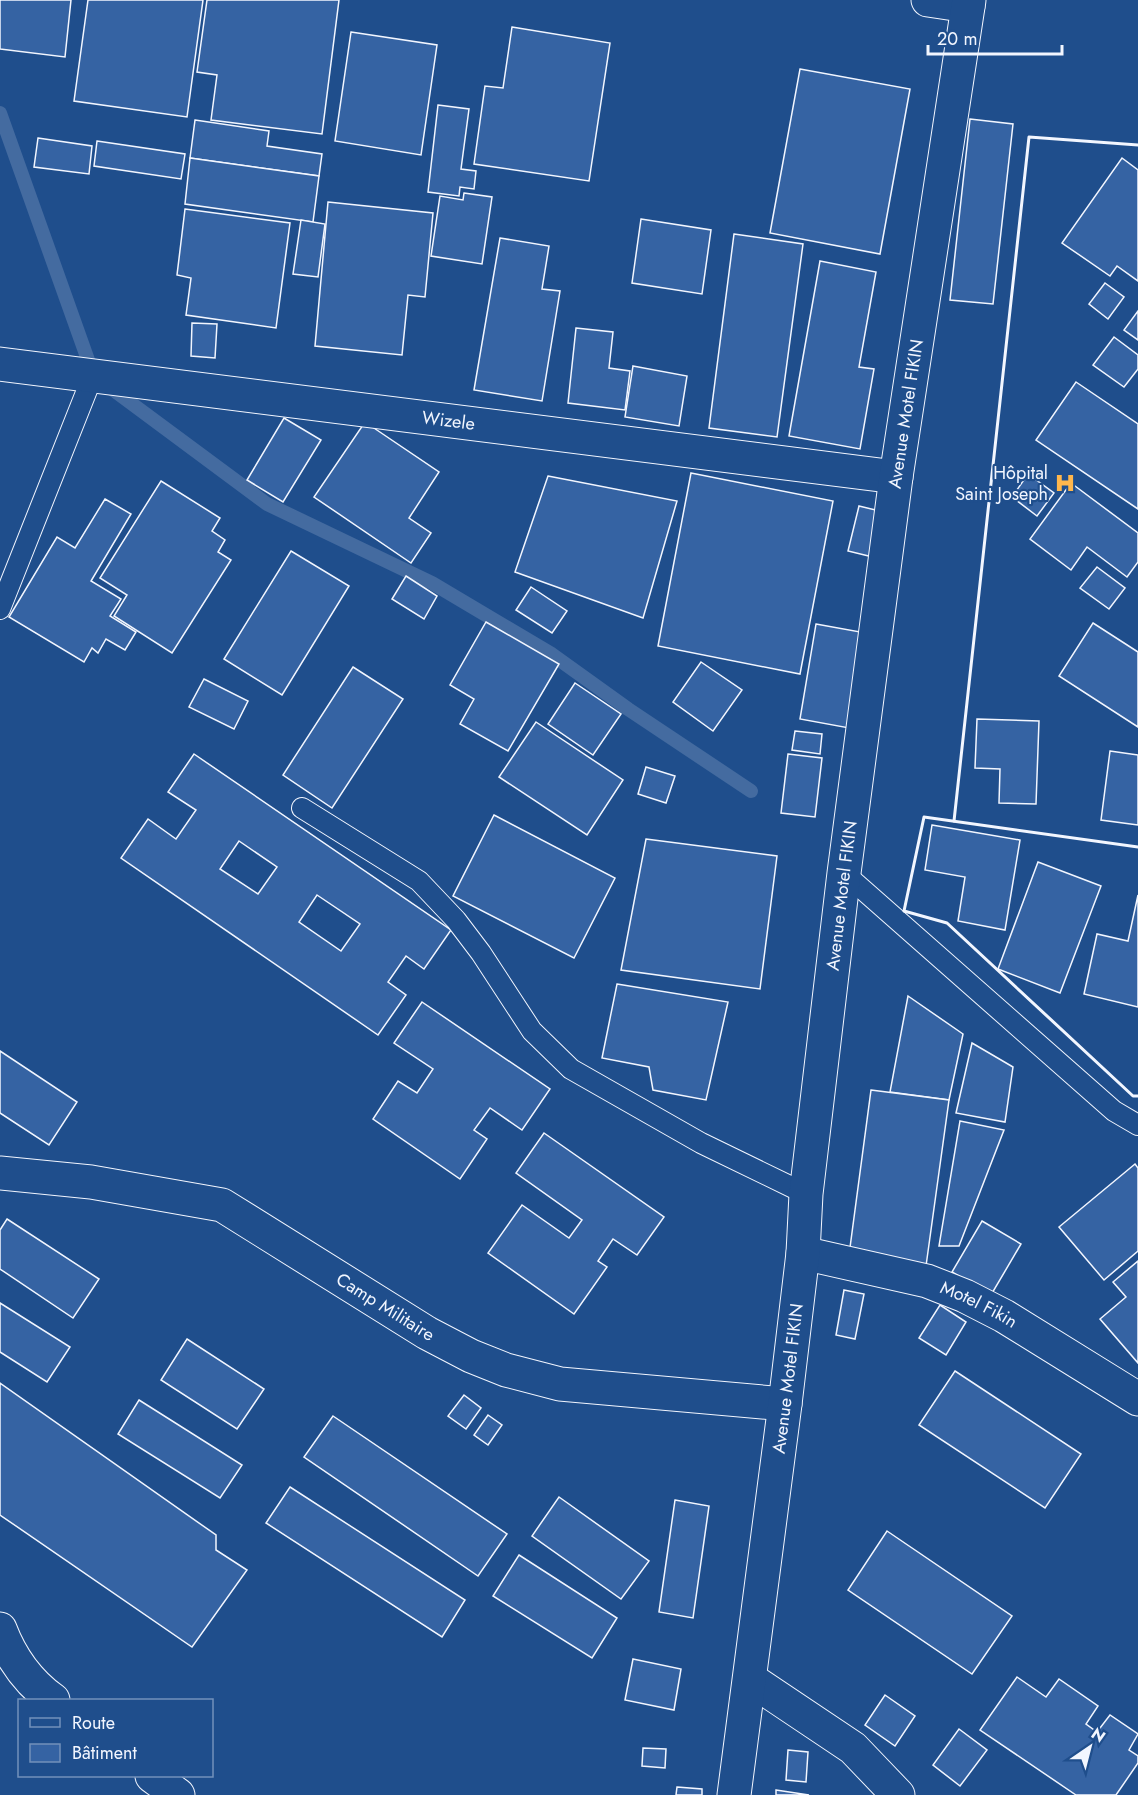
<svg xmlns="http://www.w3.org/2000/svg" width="1138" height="1795" font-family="Jost,sans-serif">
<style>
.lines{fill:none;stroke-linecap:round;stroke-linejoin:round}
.stream{stroke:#446ba0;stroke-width:14}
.building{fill:#3563a3;stroke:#f2f6ff;stroke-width:1.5;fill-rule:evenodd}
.lane-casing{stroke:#f2f6ff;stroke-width:22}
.street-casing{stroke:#f2f6ff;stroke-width:35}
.lane{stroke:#1f4e8c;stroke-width:20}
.street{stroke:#1f4e8c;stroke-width:33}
.wall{stroke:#f2f6ff;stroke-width:3}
.labels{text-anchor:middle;stroke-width:4.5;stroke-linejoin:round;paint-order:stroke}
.street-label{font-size:18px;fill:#f2f6ff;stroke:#1f4e8c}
.poi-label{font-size:18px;fill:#f2f6ff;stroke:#1f4e8c;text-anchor:end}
</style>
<rect width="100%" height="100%" fill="#1f4e8c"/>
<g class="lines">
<!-- stream -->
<g class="stream">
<polyline points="0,113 93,374"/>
<polyline points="108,386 267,504 432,583 550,653 628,709 751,791"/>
</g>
</g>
<!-- building -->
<g class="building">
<polygon points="0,0 71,0 65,57 0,49"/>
<polygon points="88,0 203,0 187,117 74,101"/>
<polygon points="207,0 339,0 322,134 211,120 217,75 197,72"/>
<polygon points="512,27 610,43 589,181 474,164 485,86 503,88"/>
<polygon points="351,32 437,45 421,155 335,141"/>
<polygon points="800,69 910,89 880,254 770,233"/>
<polygon points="438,105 469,109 461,169 476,171 474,189 460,187 459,196 428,192"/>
<polygon points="970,119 1013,124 993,304 950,300"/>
<polygon points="195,120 269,131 267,146 322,154 319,176 190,158"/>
<polygon points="38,138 92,146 89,174 34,167"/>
<polygon points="97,141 185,154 181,179 94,166"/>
<polygon points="190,158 319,176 313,222 185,204"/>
<polygon points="1122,158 1138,170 1138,281 1117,266 1110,276 1062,243"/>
<polygon points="464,193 492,197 482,264 431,256 440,196 463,200"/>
<polygon points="328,202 433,213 425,297 408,295 402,355 315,346"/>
<polygon points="185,209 290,223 276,328 186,315 191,278 177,275"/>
<polygon points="641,219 711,230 702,294 632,283"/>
<polygon points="301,220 325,224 318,277 293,274"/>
<polygon points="734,234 803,244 777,437 709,428"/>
<polygon points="500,238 549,246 542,289 560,291 542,401 474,390"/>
<polygon points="820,261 876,272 859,367 874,369 860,449 789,436"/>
<polygon points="1105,283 1124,297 1108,319 1089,304"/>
<polygon points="1138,311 1138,340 1124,330"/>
<polygon points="192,323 217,324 215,358 191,356"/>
<polygon points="576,328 613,332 609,368 630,371 625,410 568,403"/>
<polygon points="1114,337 1138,355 1138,369 1124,387 1093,365"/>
<polygon points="633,366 687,376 679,426 625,417"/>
<polygon points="1076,382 1138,424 1138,509 1036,440"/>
<polygon points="284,418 321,440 283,502 247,480"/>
<polygon points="365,422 439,472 409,518 431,533 411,563 314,497"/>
<polygon points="691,473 833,501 800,674 658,646"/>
<polygon points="1028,474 1054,493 1037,516 1012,497"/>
<polygon points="548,476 677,501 643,618 515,572"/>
<polygon points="161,481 220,518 212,531 225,540 218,552 231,560 172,653 114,616 127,595 100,578"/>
<polygon points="1071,483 1138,533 1138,562 1127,577 1087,547 1071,570 1030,539"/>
<polygon points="105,499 131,514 91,581 121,599 110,616 136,632 125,650 106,639 98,653 92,648 84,662 9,617 57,537 75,548"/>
<polygon points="859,506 892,514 881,559 848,551"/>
<polygon points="291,551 349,586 282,695 224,659"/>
<polygon points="1097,567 1125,588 1109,609 1080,588"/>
<polygon points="406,576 437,596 424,619 392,599"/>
<polygon points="531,587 567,611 552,633 516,610"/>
<polygon points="486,622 559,664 508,751 460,724 474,699 450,685"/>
<polygon points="1093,623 1138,652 1138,727 1059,676"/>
<polygon points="816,624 866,633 849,728 800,719"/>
<polygon points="701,662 742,690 713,731 673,702"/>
<polygon points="353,667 403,699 332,808 283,775"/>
<polygon points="204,679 248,701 234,729 189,707"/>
<polygon points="575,683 621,714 593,755 548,724"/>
<polygon points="977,719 1039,721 1036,804 999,803 1000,769 975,768"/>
<polygon points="536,722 623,780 587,835 499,777"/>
<polygon points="795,731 822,734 820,754 792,750"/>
<polygon points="1110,751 1138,755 1138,825 1101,820"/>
<path d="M 194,754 L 451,930 L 424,969 L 406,956 L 388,982 L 406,995 L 378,1035 L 121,858 L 148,819 L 176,839 L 196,810 L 168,792 ZM 239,841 L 277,867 L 258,894 L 220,869 ZM 317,895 L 360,924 L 341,951 L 299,922 Z"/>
<polygon points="788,754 822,758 815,817 781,813"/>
<polygon points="646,767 675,776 666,803 638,794"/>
<polygon points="494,815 615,878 574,958 453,896"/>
<polygon points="932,825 1020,840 1005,930 958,921 965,877 925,870"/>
<polygon points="646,839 777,856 760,989 621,970"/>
<polygon points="1038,862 1101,886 1060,993 998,969"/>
<polygon points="1138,895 1138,1007 1084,994 1097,934 1128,941"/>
<polygon points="617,984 728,1002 706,1100 653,1090 649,1067 602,1058"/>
<polygon points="908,996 963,1034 949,1100 890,1092"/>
<polygon points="422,1002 550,1089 522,1130 490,1108 474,1130 487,1139 460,1179 373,1119 398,1081 417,1093 433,1069 394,1043"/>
<polygon points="972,1043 1013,1067 1005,1122 956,1113"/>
<polygon points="0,1051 77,1102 49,1145 0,1113"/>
<polygon points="871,1090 949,1100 926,1266 849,1255"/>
<polygon points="960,1121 1004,1130 959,1246 939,1246"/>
<polygon points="544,1133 664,1217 637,1255 613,1239 598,1261 607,1267 574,1314 488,1253 522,1205 569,1238 582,1220 516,1173"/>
<polygon points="1135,1164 1138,1168 1138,1251 1104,1280 1059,1227"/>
<polygon points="7,1219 99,1279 73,1318 0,1269 0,1230"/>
<polygon points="982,1221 1021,1244 991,1295 952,1272"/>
<polygon points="1138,1261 1138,1363 1100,1319 1126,1297 1113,1282"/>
<polygon points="844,1290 864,1294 855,1339 836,1335"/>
<polygon points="0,1303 70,1347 47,1382 0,1352"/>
<polygon points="940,1305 966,1322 946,1355 919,1338"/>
<polygon points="187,1339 264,1389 237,1429 161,1380"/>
<polygon points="955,1371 1081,1454 1045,1508 919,1425"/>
<polygon points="0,1383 216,1535 216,1550 247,1570 192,1647 0,1515"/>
<polygon points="464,1395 481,1408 466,1429 448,1416"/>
<polygon points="139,1400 242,1465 220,1498 118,1434"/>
<polygon points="488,1415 502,1425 488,1445 474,1435"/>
<polygon points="333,1416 507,1534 478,1576 304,1457"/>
<polygon points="290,1487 465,1600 442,1637 266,1523"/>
<polygon points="559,1497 649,1561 621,1599 532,1536"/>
<polygon points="675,1500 709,1506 693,1618 659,1612"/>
<polygon points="887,1531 1012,1616 972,1674 848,1590"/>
<polygon points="519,1555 617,1618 592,1658 493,1596"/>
<polygon points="633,1659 681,1669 674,1710 625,1700"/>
<polygon points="1017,1677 1046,1697 1059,1679 1098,1706 1086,1724 1097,1732 1110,1715 1138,1734 1129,1750 1138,1756 1138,1763 1116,1795 1076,1795 980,1730"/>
<polygon points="885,1695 915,1716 895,1746 865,1725"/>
<polygon points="959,1729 987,1750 960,1786 933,1765"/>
<polygon points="643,1748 666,1749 665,1768 642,1766"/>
<polygon points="788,1750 808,1752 806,1782 786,1780"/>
<polygon points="677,1787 702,1789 702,1795 676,1795"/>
<polygon points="776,1790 809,1795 776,1795"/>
</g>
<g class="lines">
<!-- lane casing -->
<g class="lane-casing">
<g id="lane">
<polyline points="0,609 93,375"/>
<polyline points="302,808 419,881 456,920 481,953 532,1031 571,1069 701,1143 806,1194"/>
<polyline points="844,873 1114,1111 1138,1125"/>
</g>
</g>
<!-- street casing -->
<g class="street-casing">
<g id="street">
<polyline points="928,0 968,6"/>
<path id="s1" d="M 0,364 L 896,477"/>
<path id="s2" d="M 0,1173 L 91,1182 L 222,1205 L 427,1333 L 471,1356 L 506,1370 L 560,1384 L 785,1404"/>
<path id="s3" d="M 803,1253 L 927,1281 L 965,1296 L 1004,1316 L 1138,1399"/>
<path d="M 0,1629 C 11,1658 28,1682 53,1700"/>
<polyline points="750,1679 853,1748 898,1795"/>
<polyline points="152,1776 178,1795"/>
<path id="s4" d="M 734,1795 L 785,1404 L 803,1253 L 806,1194 L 844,873 L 896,477 L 969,0"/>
</g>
</g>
<!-- lane -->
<use href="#lane" class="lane"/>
<!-- street -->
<use href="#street" class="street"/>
<!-- wall -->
<g class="wall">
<polyline points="954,821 1029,137 1138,145"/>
<polyline points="1138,847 924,817 904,911 947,923 1133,1096 1138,1096"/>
</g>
</g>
<!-- icons -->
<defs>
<g id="hospital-bare" transform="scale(1.62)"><path d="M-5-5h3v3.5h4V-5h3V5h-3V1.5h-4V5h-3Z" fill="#ffb74d" stroke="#1f4e8c" stroke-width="2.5" paint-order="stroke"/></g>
</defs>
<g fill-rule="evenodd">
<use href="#hospital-bare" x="1065" y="483"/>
</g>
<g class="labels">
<!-- street labels -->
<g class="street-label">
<text dy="6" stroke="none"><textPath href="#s4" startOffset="1392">Avenue Motel FIKIN</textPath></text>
<text dy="6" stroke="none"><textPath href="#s1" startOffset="452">Wizele</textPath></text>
<text dy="6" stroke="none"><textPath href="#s4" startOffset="906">Avenue Motel FIKIN</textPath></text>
<text dy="6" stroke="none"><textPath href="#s2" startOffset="417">Camp Militaire</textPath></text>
<text dy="6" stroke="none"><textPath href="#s3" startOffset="184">Motel Fikin</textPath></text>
<text dy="6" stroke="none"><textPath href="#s4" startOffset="420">Avenue Motel FIKIN</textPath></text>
</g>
<!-- poi labels -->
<g class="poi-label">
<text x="1048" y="479">Hôpital<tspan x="1048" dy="21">Saint Joseph</tspan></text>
</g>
</g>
<!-- legend -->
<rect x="18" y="1699" width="195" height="78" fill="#1f4e8c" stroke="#7391ba" stroke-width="1.5"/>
<rect x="30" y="1718" width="30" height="9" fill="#1f4e8c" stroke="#7391ba" stroke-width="1.5"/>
<text x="72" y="1729" font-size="18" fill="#f2f6ff">Route</text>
<rect x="30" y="1744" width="30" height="18" fill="#3563a3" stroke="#7391ba" stroke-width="1.5"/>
<text x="72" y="1759" font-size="18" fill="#f2f6ff">Bâtiment</text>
<!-- north arrow -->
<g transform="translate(1090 1747) rotate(35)" stroke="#1f4e8c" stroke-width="4.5" paint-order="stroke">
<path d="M0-4.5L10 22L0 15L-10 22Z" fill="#f2f6ff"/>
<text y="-9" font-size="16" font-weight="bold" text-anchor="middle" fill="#f2f6ff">N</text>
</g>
<!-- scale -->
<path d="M928 45v9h134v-9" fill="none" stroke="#f2f6ff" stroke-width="3"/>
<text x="937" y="45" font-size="18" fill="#f2f6ff" stroke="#1f4e8c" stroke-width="4.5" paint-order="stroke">20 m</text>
</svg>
